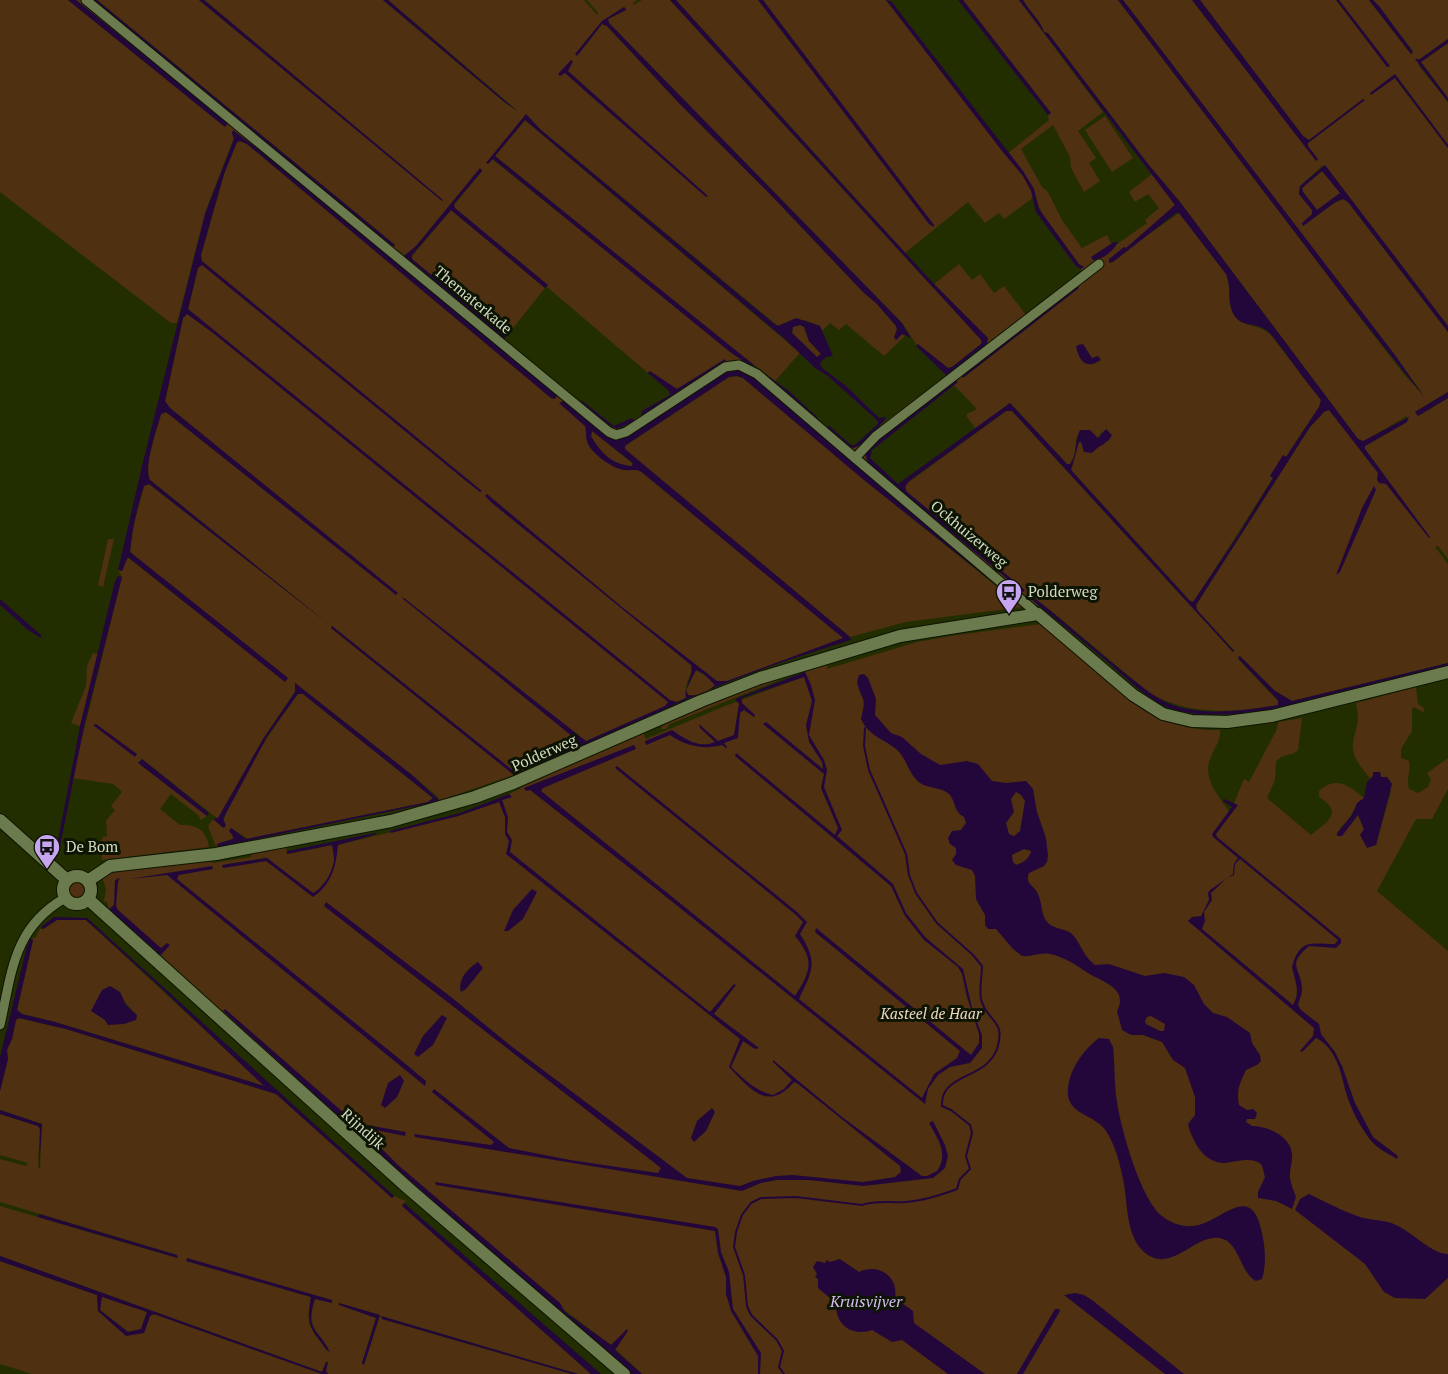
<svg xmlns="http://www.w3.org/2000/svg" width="1448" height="1374" font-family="'PT Serif',serif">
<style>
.green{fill:#4f3010;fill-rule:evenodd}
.water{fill:#23073b;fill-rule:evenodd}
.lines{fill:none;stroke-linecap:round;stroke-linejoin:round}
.stream{stroke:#23073b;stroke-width:2}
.minor-casing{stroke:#0d1500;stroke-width:11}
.tertiary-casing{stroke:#0d1500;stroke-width:14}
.minor{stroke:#6c7b4d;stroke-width:9}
.tertiary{stroke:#6c7b4d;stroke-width:12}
.labels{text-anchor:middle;stroke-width:6;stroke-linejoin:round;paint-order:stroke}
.street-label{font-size:15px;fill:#d2dbc2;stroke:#0e1403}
.poi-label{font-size:15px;fill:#d2dbc2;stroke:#0e1403;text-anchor:start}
.park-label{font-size:15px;font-style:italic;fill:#eed7c3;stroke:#0e1403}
.water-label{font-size:16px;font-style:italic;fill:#d2bdf1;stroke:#0e1403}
</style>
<rect width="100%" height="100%" fill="#222e00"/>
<!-- green -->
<g class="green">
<path d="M 0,0 L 68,0 L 225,127 L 225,120 L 76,0 L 93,0 L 393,247 L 395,245 L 97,0 L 199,0 L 443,200 L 204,0 L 383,0 L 503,101 L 518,111 L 388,0 L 584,0 L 597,15 L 598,13 L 587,0 L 637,0 L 633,3 L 633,5 L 642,0 L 670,0 L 926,280 L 982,338 L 981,344 L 952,367 L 948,368 L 916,344 L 902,323 L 609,23 L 608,19 L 626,10 L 625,7 L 603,21 L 576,54 L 586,45 L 602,24 L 607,26 L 678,102 L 770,194 L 864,293 L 876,303 L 896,326 L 897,329 L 894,337 L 896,340 L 902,334 L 906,335 L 884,356 L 846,324 L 839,330 L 830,323 L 822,331 L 820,326 L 804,320 L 778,326 L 541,130 L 526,115 L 488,164 L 492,159 L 852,448 L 862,444 L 882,424 L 987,344 L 987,338 L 934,284 L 959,264 L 972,280 L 980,274 L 994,293 L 1004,286 L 1026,315 L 1082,271 L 1047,223 L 1034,197 L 1004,219 L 999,213 L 985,223 L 968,202 L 905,253 L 676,0 L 886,0 L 1007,154 L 1049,120 L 1048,115 L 1051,113 L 963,0 L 1019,0 L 1103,112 L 1078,131 L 1096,158 L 1089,163 L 1100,181 L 1084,192 L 1071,168 L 1070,157 L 1053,125 L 1021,149 L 1042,187 L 1048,192 L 1062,220 L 1082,248 L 1107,235 L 1113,247 L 1147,223 L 1145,220 L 1159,208 L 1148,194 L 1135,202 L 1129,192 L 1152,174 L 1175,205 L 1174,207 L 1125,249 L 1124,247 L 1109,262 L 1179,213 L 1226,274 C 1232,288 1227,296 1231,308 C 1236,327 1258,323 1270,334 L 1321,400 L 1319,407 L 1286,457 L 1284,456 L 1270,476 L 1273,478 L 1194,602 L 1190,601 L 1071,470 L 1079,442 L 1098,446 L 1106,442 L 1103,431 L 1098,438 L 1077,436 L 1074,458 L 1070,464 L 1067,464 L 1010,403 L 976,429 L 967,417 L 967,414 L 977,409 L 954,385 L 958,382 L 865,453 L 893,485 L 918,504 L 906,491 L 905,485 L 1006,411 L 1012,411 L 1233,652 L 1234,650 L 1197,610 L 1196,605 L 1310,427 L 1324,412 L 1329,409 L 1429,538 L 1365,449 L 1365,446 L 1407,422 L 1407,416 L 1363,442 L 1358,439 L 1180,202 L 1148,164 L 1048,34 L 1044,32 C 1041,21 1029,11 1023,0 L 1118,0 L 1345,298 L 1406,377 L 1424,395 L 1123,0 L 1192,0 L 1316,160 L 1317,159 L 1307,146 L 1308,143 L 1364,100 L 1363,99 L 1309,141 L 1303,136 L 1200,0 L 1336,0 L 1388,67 L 1389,66 L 1339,0 L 1369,0 L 1411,54 L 1413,51 L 1373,0 L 1448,0 L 1448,39 L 1420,59 L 1419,66 L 1448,102 L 1448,145 L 1395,74 L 1371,95 L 1394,77 L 1448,148 L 1448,326 L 1325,166 L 1322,166 L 1300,186 L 1299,194 L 1312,210 L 1312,214 L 1343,199 L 1348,202 L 1448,332 L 1448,392 L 1415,412 L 1418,416 L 1448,398 L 1448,559 L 1438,546 L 1435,547 L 1448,564 L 1448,663 L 1292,701 L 1275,691 L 1239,656 L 1238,659 L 1279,702 L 1278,705 C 1233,713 1188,716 1148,692 L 1050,610 L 1031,599 L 1038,605 L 906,622 L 850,637 L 640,463 L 625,449 L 625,446 L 729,377 L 737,376 L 743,378 L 864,480 L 1010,597 L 749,374 L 740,370 L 624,436 L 607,436 L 564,401 L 560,403 L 585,426 L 588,444 L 591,449 L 616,468 L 638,469 L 644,474 L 844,638 L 720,684 L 696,666 C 689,673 684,689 686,698 L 546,762 L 515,773 L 332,626 L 331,628 L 514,775 L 438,801 L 439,798 L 412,775 L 295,683 L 295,692 L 263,739 L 218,819 L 142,759 L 139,763 L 207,816 L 201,820 L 198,815 L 171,794 L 160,809 L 180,825 C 196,824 207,830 209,847 L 102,860 L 100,844 L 103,837 L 107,836 L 106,821 L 115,810 L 111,806 L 122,792 L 113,784 L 72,778 L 122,577 L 118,570 L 122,571 L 127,557 L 285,681 L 130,552 L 133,528 L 144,486 L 149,484 L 326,622 L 150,480 C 143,468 157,429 161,414 L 166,412 L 397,595 L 170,408 L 165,402 L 183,318 L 187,314 L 201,255 L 224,174 L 237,142 L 240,141 L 247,144 L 551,398 L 555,399 L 558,394 L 292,175 L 232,133 L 234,138 L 206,210 L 177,323 L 171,323 L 0,192 ZM 481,169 L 482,171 L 454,205 L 455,209 L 547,285 L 547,287 L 648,373 L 649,371 L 673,388 L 680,389 L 634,422 L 622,428 L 610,427 L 408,260 L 404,256 L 411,252 ZM 1076,286 L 1078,288 L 964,377 Z"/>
<polygon points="1448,43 1448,98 1421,62"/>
<polygon points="1105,116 1133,158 1112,172 1085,130"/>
<polygon points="525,120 800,353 775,381 719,338 495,156"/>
<polygon points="1322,171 1341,193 1317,210 1303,192 1302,188"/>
<polygon points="451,210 545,288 506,337 412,259 412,256"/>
<polygon points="800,325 804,327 809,341 821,354 817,357 792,333 793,327"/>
<path d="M 592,431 L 632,463 L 632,466 C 612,465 601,453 591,437 Z"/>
<polygon points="108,539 114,539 103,587 98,585"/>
<path d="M 1041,624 L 1145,711 C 1168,724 1193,731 1220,730 C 1221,740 1215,747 1211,757 C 1201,778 1219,796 1230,813 L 1244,779 L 1249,782 L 1277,729 L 1278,722 L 1302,718 L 1298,750 C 1292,757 1283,752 1276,762 L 1275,780 L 1267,798 L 1311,835 C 1328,821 1344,813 1319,797 L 1319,791 C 1337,775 1349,786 1364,798 C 1352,807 1352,821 1339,828 L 1351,824 L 1358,814 L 1364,829 L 1376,845 L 1391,791 L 1379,774 L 1373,775 L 1371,779 C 1335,740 1365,740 1356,703 L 1416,687 L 1418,704 L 1425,709 L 1423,712 L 1414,707 L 1412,709 L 1412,731 L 1401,749 L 1401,758 L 1409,761 C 1411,771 1406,779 1409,789 L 1418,793 L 1428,787 L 1431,780 L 1427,773 L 1448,758 L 1448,789 L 1432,819 L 1416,819 L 1377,891 L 1448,951 L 1448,1374 L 642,1374 L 615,1349 L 613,1343 L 611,1345 L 563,1309 L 557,1308 L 497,1260 L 158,958 L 164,951 L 156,951 L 154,954 L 106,911 L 109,909 L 107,902 L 104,901 L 106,889 L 102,877 L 109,871 L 210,857 L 212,863 L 251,857 L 252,851 L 286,844 L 287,854 L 332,845 L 337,851 L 337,845 L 458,816 L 499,801 L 503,804 L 502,800 L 511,797 L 509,794 L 520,789 L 517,784 L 565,764 L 578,762 L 587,755 L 643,732 L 646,739 L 725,706 L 803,677 L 805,672 L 828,661 L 827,669 L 917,642 L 950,636 ZM 262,857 L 267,858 L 275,864 L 266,861 L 223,867 L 223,865 L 264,858 Z"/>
<polygon points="93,653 98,654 80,726 71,723 86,686 87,666"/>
<path d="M 696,670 L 709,678 L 715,685 C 710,691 696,697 688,695 L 686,690 Z"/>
<polygon points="788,673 789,676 670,724 666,729 661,729 665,721"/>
<path d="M 298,694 L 303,694 L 433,798 L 429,802 L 248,839 L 231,828 L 233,839 L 217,844 L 218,847 L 215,845 L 208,826 L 213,819 L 223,828 C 222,801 280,718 298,694 Z"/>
<circle cx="77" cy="890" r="10"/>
<path d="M 57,920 L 86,920 L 265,1086 L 55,1022 L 22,1014 L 17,1010 L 33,940 L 31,938 L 35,938 L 40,929 L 43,929 ZM 100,993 L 124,1001 L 131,1009 L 106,1023 Z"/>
<path d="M 19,1018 L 66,1029 L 276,1094 L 392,1198 L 394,1196 L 406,1201 L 402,1205 L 591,1374 L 578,1374 L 381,1316 L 382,1319 L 572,1374 L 328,1374 L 326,1371 L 328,1362 L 326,1362 L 322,1372 L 0,1256 L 0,1206 L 177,1258 L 177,1255 L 0,1202 L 0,1159 L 26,1166 L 28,1163 L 0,1155 L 0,1114 L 38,1126 L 40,1129 L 38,1167 L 40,1168 L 42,1124 L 0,1110 L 0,1091 L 8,1059 L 7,1049 L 12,1039 L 16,1020 ZM 187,1259 L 332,1301 L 332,1303 L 315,1298 C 306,1330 317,1326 328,1352 C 311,1328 305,1327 311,1297 L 187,1261 ZM 339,1303 L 380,1315 L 364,1364 L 362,1363 L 376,1318 Z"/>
<polygon points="0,1261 97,1295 98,1311 126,1335 144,1333 150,1316 154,1314 322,1374 32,1374 0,1364"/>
<polygon points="101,1296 147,1312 141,1329 128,1332 100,1310"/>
</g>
<!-- water -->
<g class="water">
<polygon points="68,0 76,0 225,120 228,123 225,127"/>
<polygon points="93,0 97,0 395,245 393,247 389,244"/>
<polygon points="199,0 204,0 209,4 443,200 442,201"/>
<polygon points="383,0 388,0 517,111 503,101"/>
<polygon points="670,0 676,0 845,187 934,284 988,338 987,344 947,376 916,346 918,344 948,368 952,367 981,344 982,341"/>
<polygon points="758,0 763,0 934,225 934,227 929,224"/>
<polygon points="886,0 891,1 1023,171 1034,189 1039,209 1079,264 1084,267 1081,269 1076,266 1036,212 1031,191 1023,176 1002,151"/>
<polygon points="958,0 963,0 1051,113 1048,115"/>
<path d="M 1019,0 L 1023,0 C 1029,11 1041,21 1044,32 L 1048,33 L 1148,164 L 1180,202 L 1358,439 L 1363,441 L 1409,417 L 1407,422 L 1365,446 L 1365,449 L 1430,537 L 1429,538 L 1386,484 L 1379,483 L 1377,480 L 1378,473 L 1329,410 L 1324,412 L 1310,427 L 1196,605 L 1197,610 L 1234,651 L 1233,652 L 1012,411 L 1006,411 L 909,481 L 905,487 L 906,491 L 1025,590 L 1023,592 L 868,464 L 865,453 L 877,440 L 953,379 L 958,382 L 872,450 L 870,458 L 898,484 L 1010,403 L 1067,464 L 1070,464 C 1078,454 1074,441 1080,430 L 1090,430 L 1098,438 L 1106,429 L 1112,435 C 1109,443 1098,446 1092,453 L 1084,452 L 1081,442 L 1079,442 L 1071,470 L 1190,601 L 1193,602 L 1240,532 L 1273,478 L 1270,476 L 1283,455 L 1286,457 L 1319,407 L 1321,400 C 1308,384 1296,368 1284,351 C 1278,344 1273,335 1266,330 C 1255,322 1242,328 1234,315 C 1227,304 1232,288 1226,274 L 1179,213 L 1176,213 L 1113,262 L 1109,263 L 1109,259 L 1124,247 L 1126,248 L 1175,205 Z"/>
<polygon points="1118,0 1123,0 1395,355 1424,397 1345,298"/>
<polygon points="1192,0 1200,0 1303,136 1309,140 1363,99 1365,100 1308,143 1308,146 1318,159 1316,161"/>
<polygon points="1336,0 1339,0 1390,66 1387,67"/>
<polygon points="1369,0 1373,0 1379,6 1413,52 1411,54"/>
<polygon points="624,7 626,10 608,19 609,23 902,323 911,338 902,334 896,340 894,337 897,330 896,326 876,303 864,293 770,194 678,102 607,26 602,24 577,56 575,54 602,21"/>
<polygon points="1448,39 1448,43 1421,62 1448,98 1448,102 1415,59 1420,59"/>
<polygon points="571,60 573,61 568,71 708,196 706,197 584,90 565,73 560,76 558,74"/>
<polygon points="1395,74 1448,145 1448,148 1395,78 1371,95 1370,93"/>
<path d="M 526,114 L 541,130 L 773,323 L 778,326 L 796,318 L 820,326 L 833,356 L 826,357 L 820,363 L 822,368 L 846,386 L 879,418 L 885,417 L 886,418 C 877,428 866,446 852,448 L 828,429 L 828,425 L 851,445 L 855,445 L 878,424 L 878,421 L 828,376 L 815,368 L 786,340 L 525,120 L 495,156 L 754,365 L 752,367 L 730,352 L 493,159 L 488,164 L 486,163 ZM 800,325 L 804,327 L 809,341 L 821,354 L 817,357 L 792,333 L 793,327 Z"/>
<path d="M 233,130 L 292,175 L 558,394 L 555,399 L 551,398 L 247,144 L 240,141 L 237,142 L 224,174 L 201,255 L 202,261 L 482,491 L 480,492 L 466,481 L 202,265 L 198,268 L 188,309 L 670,700 L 677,702 L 686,698 C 684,686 694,676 691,665 L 492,503 L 485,496 L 487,494 L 622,607 L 717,681 L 727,681 L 843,638 L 644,474 C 637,468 634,471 625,470 C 613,469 590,453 587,441 C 585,436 587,431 585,426 L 559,403 L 564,401 L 607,436 L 618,439 L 722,373 L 740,370 L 749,374 L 1010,596 L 864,480 L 743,378 L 737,376 L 729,377 L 629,443 L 625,446 L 625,449 L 850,637 L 851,640 C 792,658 734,678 678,703 C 630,725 583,747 534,766 L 533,765 L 537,762 L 576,746 L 578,741 L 402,598 L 404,598 L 586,741 L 665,706 L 668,702 L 213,333 L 187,314 L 183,318 L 165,401 L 170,408 L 398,593 L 396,595 L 166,412 L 161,414 C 157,429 143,468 150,480 L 326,622 L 149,484 L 144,486 C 137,507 132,530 130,552 L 267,661 L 288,678 L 285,682 L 128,557 L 122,571 L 118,570 L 143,462 L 205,214 L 234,139 L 232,133 ZM 592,431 L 633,463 L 632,466 C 612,465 601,453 591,436 ZM 696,670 L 704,674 L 715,685 C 710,691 696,697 688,695 L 686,690 Z"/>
<path d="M 1325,165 L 1448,326 L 1448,332 L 1348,202 L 1343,199 L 1337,201 L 1303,226 L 1302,223 L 1312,214 L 1312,210 L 1299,194 L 1300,186 ZM 1322,171 L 1340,193 L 1317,210 L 1303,192 L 1302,188 Z"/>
<polygon points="480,168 482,171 454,204 455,208 548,285 545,288 451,210 412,255 412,259 506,337 503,340 404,256 416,246"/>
<path d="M 1114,242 L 1118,242 C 1114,250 1103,260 1093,260 L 1091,257 Z"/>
<polygon points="1076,286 1079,288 963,378 962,376 962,372"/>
<path d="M 1083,344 L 1092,358 L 1098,356 L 1101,360 C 1087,369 1080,363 1076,347 L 1078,345 Z"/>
<polygon points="725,359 726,361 723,364 643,416 641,414 642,411 670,395 669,391 648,373 650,371 677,389"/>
<polygon points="764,373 789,391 817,417 817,420 763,375"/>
<polygon points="1448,392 1448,398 1418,416 1415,412"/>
<polygon points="581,400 614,426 632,418 635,421 617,429 603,422 581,403"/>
<polygon points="1374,486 1376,490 1340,572 1336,575 1362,508"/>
<polygon points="118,576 122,577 85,722 59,851 56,851 80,726 115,581"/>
<path d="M 1032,596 C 1064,621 1095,649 1127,675 C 1142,686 1155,699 1173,705 C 1206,716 1244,711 1278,705 L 1278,700 L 1238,658 L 1240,656 L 1275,691 L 1292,701 L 1448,663 L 1448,667 C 1383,684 1217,738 1158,703 C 1142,693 1127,679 1112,666 C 1088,645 1063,625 1038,605 L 1030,598 Z"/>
<polygon points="0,599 41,635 41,638 28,630 0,605"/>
<polygon points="332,626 515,772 523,770 525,772 514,775 331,628"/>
<path d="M 805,672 L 811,685 L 815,700 L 809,735 L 824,760 L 827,770 L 824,787 L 842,830 L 837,836 L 893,884 L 906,913 L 925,937 L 963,969 L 973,1012 L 982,1035 L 982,1048 L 970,1063 L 950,1067 L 938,1075 L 928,1089 L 925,1104 C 793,999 663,893 530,790 L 526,791 L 524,788 L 634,745 L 636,749 L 543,788 L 541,791 L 795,996 C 811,971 815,960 795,936 L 803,922 L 795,914 L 615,768 L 617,766 L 797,912 L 807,922 L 800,934 C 818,962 813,970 799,999 L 922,1098 L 934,1074 L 957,1058 L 960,1051 L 815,932 L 816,928 L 971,1055 L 979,1043 L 979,1034 L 967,997 L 962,974 L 958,967 L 924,940 L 905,916 L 891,886 L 735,756 L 736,753 L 835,835 L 838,828 L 821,788 L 824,774 L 763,724 L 766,722 L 823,769 L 822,762 L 809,742 L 806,725 L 812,701 L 804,677 L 742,698 L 742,703 L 755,715 L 754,717 L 744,710 L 740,713 L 738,738 L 724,743 L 727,747 L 726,748 L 722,745 C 704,750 685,746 670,735 L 646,745 L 645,741 L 672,730 C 685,739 699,749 715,742 L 700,728 L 699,724 L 718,741 L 734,735 L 739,704 L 735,699 Z"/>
<path d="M 864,674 L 868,678 L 876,699 L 875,715 L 891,733 L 902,737 L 921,754 L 940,765 L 967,761 L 978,764 L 992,781 L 1006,783 L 1026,781 L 1033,789 L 1037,812 L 1046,838 L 1048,856 L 1047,862 L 1044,866 L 1029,873 C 1025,884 1033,885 1037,892 C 1043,902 1040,915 1048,923 C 1055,930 1067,928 1073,935 C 1082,946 1084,957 1095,965 L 1109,964 L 1145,976 L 1164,973 L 1184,977 L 1194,985 L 1204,1004 L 1213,1013 L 1227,1017 L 1250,1033 L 1252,1043 L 1260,1055 L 1261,1061 L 1257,1065 L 1246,1070 C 1240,1083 1236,1090 1239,1105 L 1247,1110 L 1253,1109 L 1257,1113 L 1255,1119 L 1247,1119 L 1246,1122 L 1252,1126 C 1267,1126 1291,1136 1292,1154 C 1293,1162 1289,1170 1290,1178 C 1291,1185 1294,1191 1296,1197 L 1292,1209 L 1276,1201 L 1258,1198 L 1258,1192 L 1265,1177 C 1264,1174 1263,1167 1261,1164 C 1252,1156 1235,1162 1224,1163 C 1204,1163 1192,1141 1188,1124 L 1195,1115 L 1195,1097 L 1185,1068 L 1173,1060 L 1162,1042 L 1143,1035 L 1131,1035 L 1122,1030 L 1117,1011 C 1129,988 1102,982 1088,973 C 1074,964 1067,958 1050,954 C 1040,952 1032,957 1022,956 L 1013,949 L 996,929 L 988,929 L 985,925 L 985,915 L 976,899 L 975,876 L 972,870 L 956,865 L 952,860 L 956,854 L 956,848 L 950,844 L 948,838 L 952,831 L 961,830 L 966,823 L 964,817 C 954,812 956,803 950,795 C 943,787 929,789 920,783 C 908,774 907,758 896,749 C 882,738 869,736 861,719 C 867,695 862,703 857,682 L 859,675 ZM 1016,792 L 1021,795 L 1025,801 L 1020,831 L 1014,836 L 1009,834 L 1006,823 L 1014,812 L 1011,799 ZM 1024,849 L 1031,851 C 1030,858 1023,863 1016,865 L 1013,862 L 1012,855 ZM 1151,1016 L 1165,1024 L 1164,1031 L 1160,1031 L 1146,1024 L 1145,1021 L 1147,1017 Z"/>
<polygon points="295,683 412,775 440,801 218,847 217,844 233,839 233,836 229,831 231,828 246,839 428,802 433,798 303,694 298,694 268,735 223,819 226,825 224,828 213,819 218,818 263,739 295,692"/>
<polygon points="96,724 137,754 135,757 93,725"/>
<polygon points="142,759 209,813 207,816 138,763"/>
<polygon points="1373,772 1380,772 1381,777 1387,777 1392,784 1376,845 1367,848 1360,835 1364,829 1358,815 1342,836 1337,836 1337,833 1352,815 1357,803 1364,798 1367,782 1373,776"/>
<path d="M 509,794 L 512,797 L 502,800 L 508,817 L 507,832 L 512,840 L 510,852 L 710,1012 L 734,984 L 736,985 L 714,1014 L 759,1048 L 755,1049 L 743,1041 L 731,1067 C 744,1079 755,1091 773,1095 L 784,1089 L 792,1080 L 773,1062 L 773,1060 L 842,1117 L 922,1176 L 927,1176 L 937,1171 C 949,1154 938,1139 929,1123 L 933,1121 L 945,1145 L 948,1156 L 945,1168 L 933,1178 L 863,1186 L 809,1180 L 777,1180 L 761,1183 L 742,1191 L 415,1137 L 414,1134 L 491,1145 L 494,1142 L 432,1092 L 434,1089 L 509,1148 L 570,1160 L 658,1173 L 661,1168 L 324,906 L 326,902 L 451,997 L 511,1046 L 687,1178 L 740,1186 L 753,1181 L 776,1176 L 793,1175 L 863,1182 L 895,1177 L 901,1172 L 900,1166 L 798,1084 L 794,1082 C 768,1112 751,1090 729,1067 L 740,1039 L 506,854 L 509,841 L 505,834 L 505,817 L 499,802 L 458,816 L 391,833 L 390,831 L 460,813 Z"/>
<path d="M 1224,799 L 1238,805 L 1216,834 L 1217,837 L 1341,939 L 1341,943 L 1336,948 L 1309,946 C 1285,966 1302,968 1302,990 C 1302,995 1299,1000 1298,1005 L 1301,1010 L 1319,1024 L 1321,1034 L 1335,1052 L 1342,1066 L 1355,1103 L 1373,1137 L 1398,1156 L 1397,1159 C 1389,1154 1380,1150 1373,1143 C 1361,1129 1350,1108 1345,1089 C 1341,1071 1335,1047 1316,1038 L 1302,1052 L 1300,1051 L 1313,1036 L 1314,1028 L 1188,921 L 1192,917 L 1201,916 L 1209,900 L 1208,893 L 1210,890 L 1233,874 L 1234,864 L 1238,858 L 1213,837 L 1212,834 L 1232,807 L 1223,801 ZM 1240,859 L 1338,940 L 1335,944 C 1311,944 1300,938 1292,967 C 1295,982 1301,991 1293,1005 L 1202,929 L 1205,921 L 1204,912 L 1212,900 L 1211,893 L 1227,878 L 1234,875 L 1235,864 Z"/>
<path d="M 375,833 L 377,834 L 338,845 C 336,866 332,884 313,897 L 266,861 L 223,868 L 222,865 L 267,858 L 313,893 C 323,888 333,872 334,860 C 334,856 333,850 332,845 L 287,854 L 287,851 Z"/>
<polygon points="212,866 213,869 179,875 177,879 402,1061 426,1081 425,1086 167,875 129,879"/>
<polygon points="120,878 118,882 116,906 118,910 161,948 167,943 170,945 158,958 154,954 156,951 109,909 114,905 115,880"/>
<polygon points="532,889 537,892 523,919 508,931 504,931 513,910"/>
<polygon points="54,917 87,918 394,1196 392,1198 276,1094 66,1029 19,1018 16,1020 12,1039 7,1050 8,1059 0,1091 0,1057 27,946 31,938 33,940 17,1010 22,1014 55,1022 264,1086 160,987 86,920 57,920 43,929 41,927"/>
<path d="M 478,962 L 483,968 L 466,989 L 461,992 C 457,980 468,968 478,962 Z"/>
<polygon points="110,986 120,992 126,1005 137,1015 136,1020 124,1024 108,1025 105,1020 91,1011 102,990"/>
<polygon points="225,1009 360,1127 367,1125 406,1132 405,1136 371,1129 368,1135 398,1165 560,1303 565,1312 611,1345 627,1329 628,1331 615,1350 642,1374 631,1374 381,1155 223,1011"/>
<polygon points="442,1015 447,1018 433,1045 418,1057 414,1054 423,1036"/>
<path d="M 1099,1038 L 1109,1039 L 1113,1047 C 1115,1065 1114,1084 1117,1102 C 1121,1129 1141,1200 1162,1216 C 1171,1223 1181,1227 1192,1226 C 1219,1225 1250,1180 1261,1229 C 1265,1245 1267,1263 1262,1279 L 1256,1281 C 1240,1273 1239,1240 1219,1238 C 1193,1235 1171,1275 1144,1252 C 1125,1235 1128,1201 1123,1179 C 1120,1164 1115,1144 1106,1131 C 1097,1116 1071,1115 1068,1096 C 1066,1073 1083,1050 1099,1038 Z"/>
<polygon points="400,1075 404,1081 397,1097 385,1108 381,1105 388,1083"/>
<polygon points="712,1108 715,1112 706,1131 694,1142 691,1138 697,1121"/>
<polygon points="0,1110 42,1124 39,1169 40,1129 38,1126 0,1114"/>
<polygon points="435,1182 715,1227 718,1229 721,1252 729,1272 733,1309 761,1353 760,1374 758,1374 758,1356 731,1311 726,1294 726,1277 718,1253 715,1231 436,1185"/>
<path d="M 1309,1194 C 1326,1202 1342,1211 1360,1217 C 1372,1221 1384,1219 1396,1225 C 1412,1232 1432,1254 1448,1254 L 1448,1278 L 1425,1299 L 1395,1298 L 1384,1292 L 1365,1264 L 1295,1210 L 1300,1199 Z"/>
<polygon points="404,1203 601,1374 591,1374 402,1206"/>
<polygon points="39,1214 177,1255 178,1258 38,1217"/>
<path d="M 0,1256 L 322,1372 L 326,1362 L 328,1362 L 326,1371 L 328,1374 L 322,1374 L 154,1314 L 150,1316 L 144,1333 L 126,1336 L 98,1311 L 97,1295 L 0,1261 ZM 102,1297 L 147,1312 L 141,1329 L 128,1332 L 100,1310 Z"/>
<path d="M 187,1258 L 332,1300 L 332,1303 L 315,1299 C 304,1332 318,1327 330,1352 C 326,1350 324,1346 321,1342 C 306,1323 308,1319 311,1297 L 186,1261 Z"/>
<path d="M 840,1259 L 859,1272 C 878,1263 899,1276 895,1298 L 913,1311 L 914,1323 L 985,1374 L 948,1374 L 902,1340 L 892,1342 L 872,1330 C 852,1337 835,1325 836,1303 L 818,1288 L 818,1279 L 815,1277 L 817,1274 L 813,1267 L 817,1261 L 825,1263 L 827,1260 L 830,1262 Z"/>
<polygon points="1075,1293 1084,1295 1092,1300 1184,1374 1165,1374 1064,1295"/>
<polygon points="339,1303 380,1315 364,1365 362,1363 376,1318 339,1305"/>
<polygon points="1055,1309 1059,1309 1060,1311 1023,1374 1017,1374"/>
<polygon points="381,1316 578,1374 572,1374 382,1319"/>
</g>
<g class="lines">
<!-- stream -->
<path class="stream" d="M 784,1374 L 779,1367 L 783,1351 L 777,1340 L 751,1315 L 747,1306 L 744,1275 L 734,1247 L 736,1232 L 742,1215 L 751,1203 L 761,1198 L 796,1197 L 862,1205 C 876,1200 891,1203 905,1202 C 923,1201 941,1195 957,1189 L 960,1179 L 970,1169 L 966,1156 L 972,1133 L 970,1125 L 951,1110 L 942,1106 C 940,1073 986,1080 997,1049 C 1007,1019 986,1022 981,999 C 979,989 982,976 982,966 L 973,955 L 937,923 L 916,893 L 909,875 L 906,854 L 869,770 L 864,746 L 865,728"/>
<!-- minor casing -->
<g class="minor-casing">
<g id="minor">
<polyline points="86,0 609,432 616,435 626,432 725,367 739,365 757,374 855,458"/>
<polyline points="1038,614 855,458 876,436 1099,264"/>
<path d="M 0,1025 C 12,972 13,928 65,898"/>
</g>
</g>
<!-- tertiary casing -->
<g class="tertiary-casing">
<g id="tertiary">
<polyline points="0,820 67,880"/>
<circle cx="77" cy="890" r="14"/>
<polyline points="89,880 110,866 216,854 391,821 475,797 513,783 701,701 760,678 900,636 1038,614 1133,695 1163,714 1192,721 1227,722 1272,716 1448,672"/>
<polyline points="88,899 408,1188 624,1374"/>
</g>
</g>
<!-- minor -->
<use href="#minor" class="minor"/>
<!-- tertiary -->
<use href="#tertiary" class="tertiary"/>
</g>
<!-- icons -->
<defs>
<g id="bus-pin" transform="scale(1.35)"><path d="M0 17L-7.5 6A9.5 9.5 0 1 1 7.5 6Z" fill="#c6a6f0" stroke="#0e1403"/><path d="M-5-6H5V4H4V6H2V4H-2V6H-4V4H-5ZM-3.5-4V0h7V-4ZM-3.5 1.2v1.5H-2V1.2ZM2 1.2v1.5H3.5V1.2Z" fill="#111"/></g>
</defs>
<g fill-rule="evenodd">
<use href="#bus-pin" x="1009" y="592"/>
<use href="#bus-pin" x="47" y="847"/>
</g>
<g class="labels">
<!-- street labels -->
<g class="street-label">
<text transform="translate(473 300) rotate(40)" y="5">Thematerkade</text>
<text transform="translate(969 534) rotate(40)" y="5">Ockhuizerweg</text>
<text transform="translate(544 753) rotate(-24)" y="5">Polderweg</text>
<text transform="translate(363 1129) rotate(42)" y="5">Rijndijk</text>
</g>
<!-- poi labels -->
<g class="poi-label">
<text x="1028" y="597">Polderweg</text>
<text x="66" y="852">De Bom</text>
</g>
<!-- park labels -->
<g class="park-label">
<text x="931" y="1019">Kasteel de Haar</text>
</g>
<!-- water labels -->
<g class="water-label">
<text x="866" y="1307">Kruisvijver</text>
</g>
</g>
</svg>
